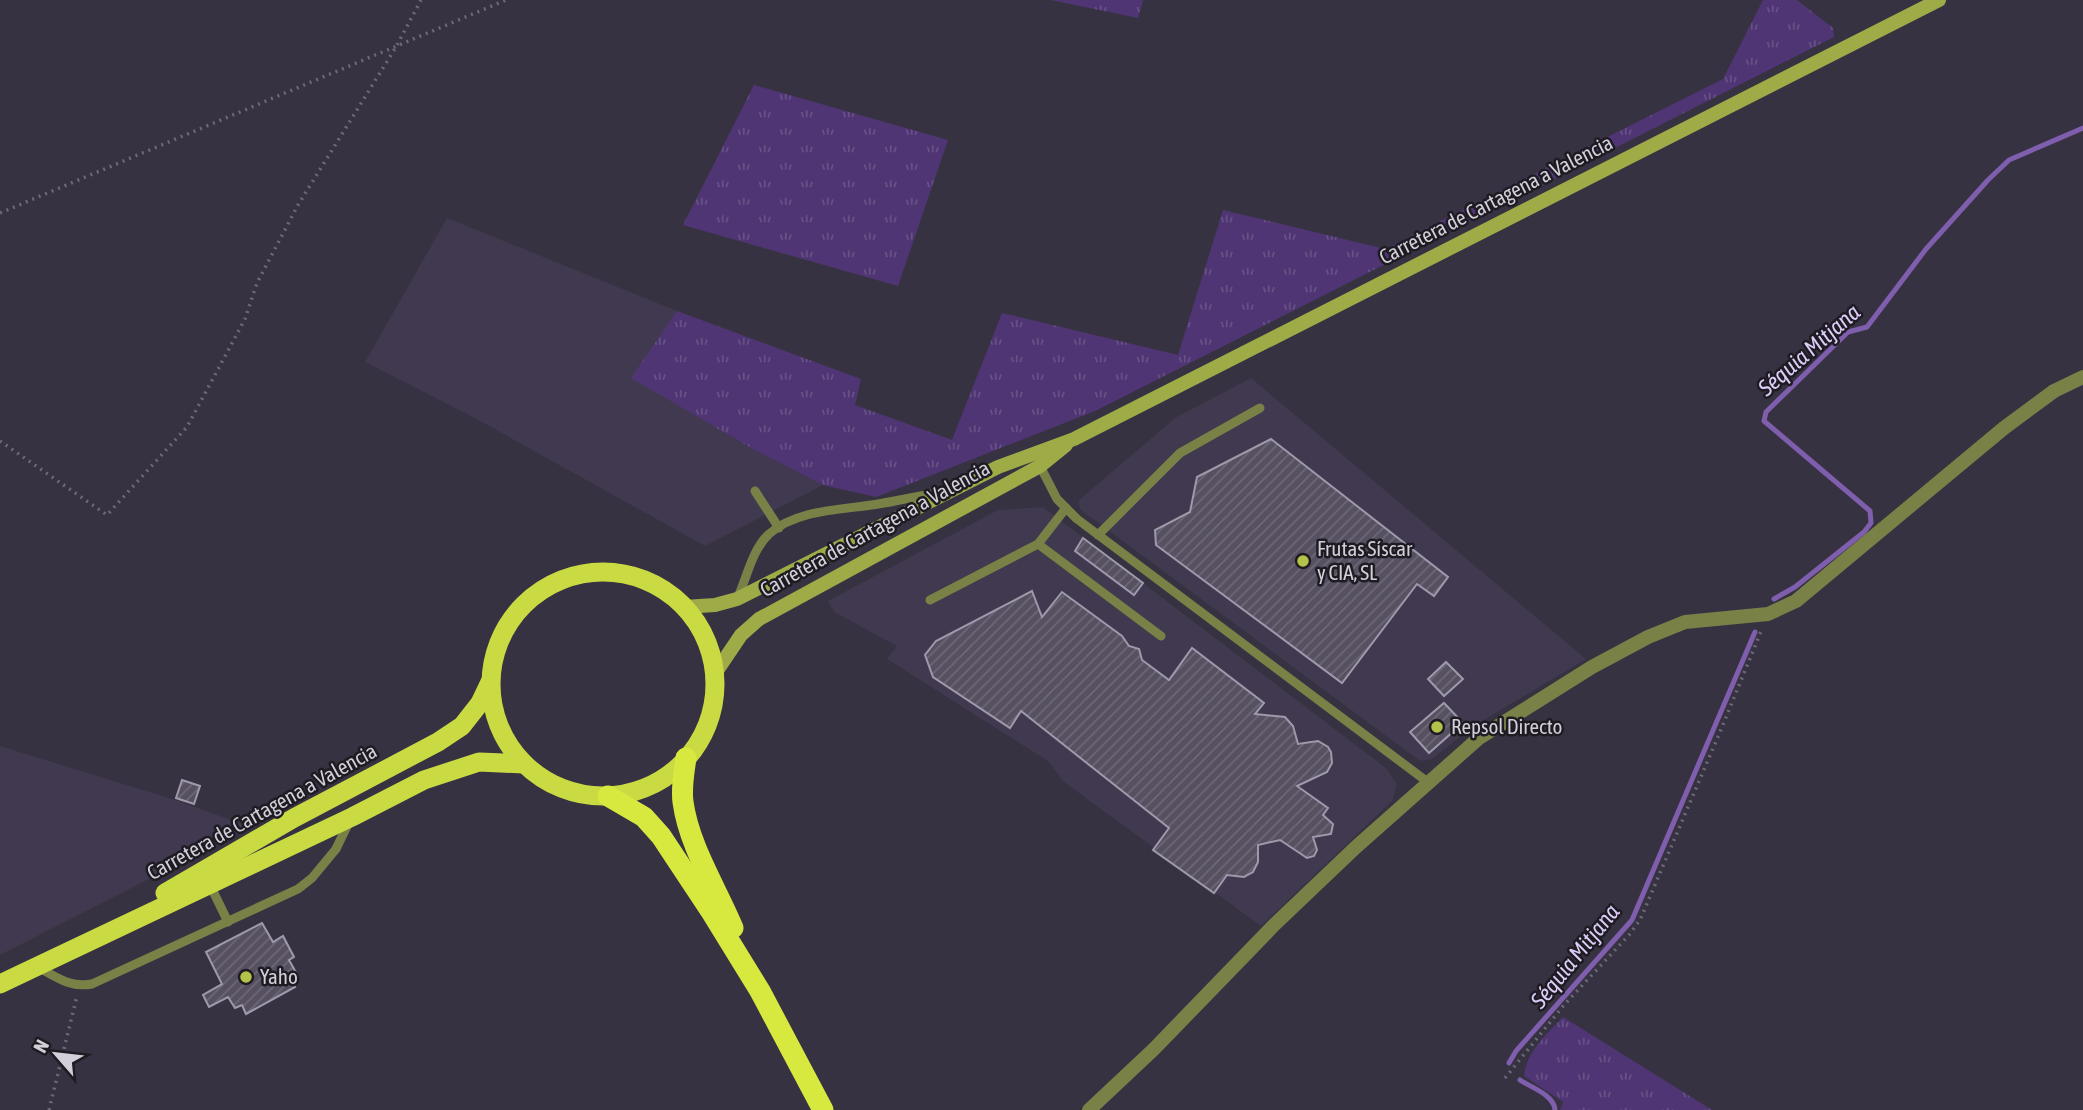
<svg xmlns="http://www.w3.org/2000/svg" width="2083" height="1110" font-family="'Asap Condensed',sans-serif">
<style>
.built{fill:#41394f}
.grass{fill:url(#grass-tufts)}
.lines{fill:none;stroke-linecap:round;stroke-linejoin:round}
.stream{stroke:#7e5ead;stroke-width:5}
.building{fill:url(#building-hatch);stroke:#9f99ac;stroke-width:2}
.path{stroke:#6d6977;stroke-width:3.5;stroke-dasharray:2 5;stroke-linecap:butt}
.service{stroke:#798146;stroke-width:9}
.minor{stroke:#798146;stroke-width:14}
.secondary{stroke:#9fab47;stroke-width:14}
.trunk{stroke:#cada42;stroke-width:19}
.motorway{stroke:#d7e93f;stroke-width:21}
.poi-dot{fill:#b4c24a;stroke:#1e1b22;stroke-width:2.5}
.labels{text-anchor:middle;stroke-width:5;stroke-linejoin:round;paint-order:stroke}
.street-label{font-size:21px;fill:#d3cfd9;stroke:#1e1b22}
.poi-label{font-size:21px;fill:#d3cfd9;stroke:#1e1b22;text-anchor:start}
.water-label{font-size:23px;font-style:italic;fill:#dccdf8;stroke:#1e1b22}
</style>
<defs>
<pattern id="grass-tufts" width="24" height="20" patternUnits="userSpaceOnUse" patternTransform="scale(1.75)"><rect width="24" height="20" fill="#4f3573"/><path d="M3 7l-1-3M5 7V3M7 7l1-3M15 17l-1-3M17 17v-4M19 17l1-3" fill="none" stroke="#675186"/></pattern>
<pattern id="building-hatch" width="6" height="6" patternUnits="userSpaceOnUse" patternTransform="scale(1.75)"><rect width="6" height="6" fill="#565061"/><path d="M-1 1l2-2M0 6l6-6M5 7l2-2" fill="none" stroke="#6d6877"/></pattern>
</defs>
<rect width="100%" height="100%" fill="#373242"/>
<!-- built -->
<g class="built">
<polygon points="447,218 677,311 632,378 751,448 823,485 705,546 473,417 365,362"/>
<polygon points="1251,378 1586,659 1472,727 1432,759 1420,761 1081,510 1078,501 1175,418"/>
<polygon points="1043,507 1386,768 1397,784 1392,801 1261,926 1064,782 1048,761 887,659 897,646 834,612 828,601 998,510"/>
<polygon points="0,746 172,799 251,827 0,955"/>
</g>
<!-- grass -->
<g class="grass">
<polygon points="1051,0 1143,0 1138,18"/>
<polygon points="1763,0 1797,0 1833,28 1834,37 1095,411 876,497 823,485 751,448 631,378 677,311 861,379 855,405 952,440 1002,313 1178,355 1223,210 1385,249 1723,79"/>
<polygon points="754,85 948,140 898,286 683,225"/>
<path d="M 1563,1017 L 1712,1110 L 1560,1110 L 1563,1102 L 1524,1076 C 1527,1051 1546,1035 1563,1017 Z"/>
</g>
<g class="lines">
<!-- stream -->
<g class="stream">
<polyline points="1774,599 1795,587 1864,532 1871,523 1870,511 1764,421 1766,412 1848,332 1867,327 1926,249 1988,180 2009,160 2083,128"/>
<polyline points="1509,1063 1516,1051 1632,920 1755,632"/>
<path d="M 1520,1080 C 1532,1088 1554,1095 1555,1110"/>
</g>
</g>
<!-- building -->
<g class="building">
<polygon points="1271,439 1448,577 1434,596 1417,584 1342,683 1156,545 1155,530 1190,512 1197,477"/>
<polygon points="1083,538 1143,583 1134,595 1075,551"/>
<polygon points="1032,591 1042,617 1062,592 1122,636 1129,646 1139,649 1142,660 1169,680 1192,648 1264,703 1255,714 1285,717 1293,726 1298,744 1318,741 1328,747 1331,752 1332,763 1327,772 1297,786 1328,808 1323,815 1333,824 1331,834 1313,837 1317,850 1314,856 1307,858 1280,840 1258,845 1258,862 1253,872 1244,877 1227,875 1214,893 1153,850 1169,828 1021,711 1010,728 933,677 925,655 936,641"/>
<polygon points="1446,662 1463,679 1444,696 1428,679"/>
<polygon points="1444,703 1463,723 1429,753 1410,732"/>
<polygon points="182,780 200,786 194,804 176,798"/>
<polygon points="262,923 273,942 283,936 294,957 289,960 298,976 292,981 295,987 246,1014 242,1005 235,1008 228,997 209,1007 203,995 222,984 206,952"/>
</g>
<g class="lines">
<!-- path -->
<g class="path">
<polyline points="0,213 506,0"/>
<polyline points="0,441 107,515 187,427 245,319 257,283 298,205 396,47 421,0"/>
<polyline points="1505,1078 1564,1005 1629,935 1640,920 1720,732 1762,629"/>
<polyline points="49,1110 77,996"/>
</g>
<!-- service -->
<g class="service">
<polyline points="1040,466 1057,499 1077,519 1429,783"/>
<polyline points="755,491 779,528"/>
<polyline points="1098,535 1180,453 1260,408"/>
<polyline points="1038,544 1161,636"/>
<path d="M 738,597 C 747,577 752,550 769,534 C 797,509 843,510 878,504 C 898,501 917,496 937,493"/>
<polyline points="930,600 1038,544 1066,508"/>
<polyline points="210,885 228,922"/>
<path d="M 38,967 C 56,977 70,988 92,984 L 298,889 L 312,878 L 336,849 L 349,822"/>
</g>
<!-- minor -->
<polyline class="minor" points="1089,1110 1154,1049 1274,925 1356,847 1479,738 1592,667 1648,637 1685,622 1768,614 1796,601 2004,428 2054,391 2083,377"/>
<!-- secondary -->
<g class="secondary">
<polyline points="684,607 715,605 737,599 998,467 1074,439 1939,0"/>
<polyline points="714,675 741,635 759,619 1040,466 1066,445"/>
</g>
<!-- trunk -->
<g class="trunk">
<circle cx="603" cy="684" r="112"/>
<polyline points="165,893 294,818 438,742 462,726 480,703 490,682"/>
<polyline points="0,984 352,817 424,780 479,762 524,764"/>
</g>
<!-- motorway -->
<g class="motorway">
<path d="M 686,758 C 684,772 681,788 683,802 C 689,846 716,887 733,928"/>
<polyline points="608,796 644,817 661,836 712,913 760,991 823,1110"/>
</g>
</g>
<!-- markers -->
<g class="poi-dot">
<circle cx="1303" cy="561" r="7"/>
<circle cx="1437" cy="727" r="7"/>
<circle cx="246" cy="977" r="7"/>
</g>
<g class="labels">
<!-- street labels -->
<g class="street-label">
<text transform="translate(1496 200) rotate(-27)" y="7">Carretera de Cartagena a Valencia</text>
<text transform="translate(875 529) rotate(-29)" y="7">Carretera de Cartagena a Valencia</text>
<text transform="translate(262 812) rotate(-29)" y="7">Carretera de Cartagena a Valencia</text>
</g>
<!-- poi labels -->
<g class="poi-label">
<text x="1317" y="556">Frutas Síscar<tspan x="1317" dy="24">y CIA, SL</tspan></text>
<text x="1451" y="734">Repsol Directo</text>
<text x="260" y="984">Yaho</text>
</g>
<!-- water labels -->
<g class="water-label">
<text transform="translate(1809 350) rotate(-41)" y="8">Séquia Mitjana</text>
<text transform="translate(1575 956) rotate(-51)" y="8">Séquia Mitjana</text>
</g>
</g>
<!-- north arrow -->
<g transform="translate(56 1054) rotate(298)" stroke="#1e1b22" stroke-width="5" paint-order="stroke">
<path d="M0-5L12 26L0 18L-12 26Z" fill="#d3cfd9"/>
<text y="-10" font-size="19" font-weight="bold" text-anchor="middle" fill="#d3cfd9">N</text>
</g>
</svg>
